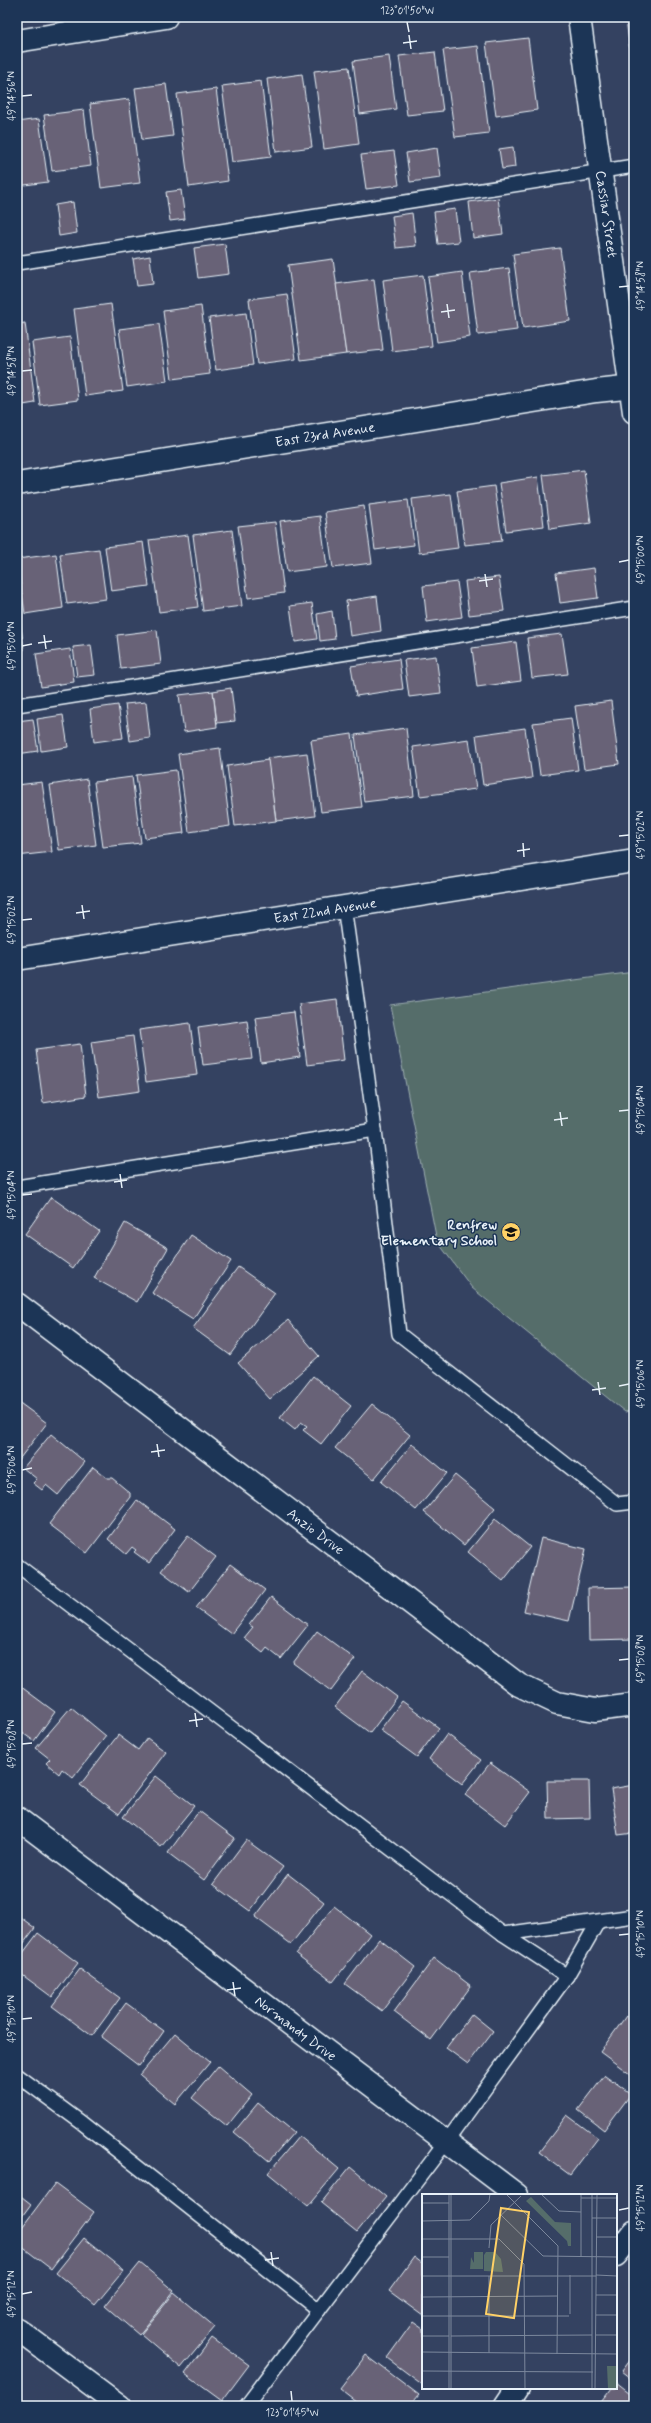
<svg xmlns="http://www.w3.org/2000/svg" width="651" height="2423" font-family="Mynerve,sans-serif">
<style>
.green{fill:#556d6a;stroke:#9eafb1}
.building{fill:#686277;stroke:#e8f1f8}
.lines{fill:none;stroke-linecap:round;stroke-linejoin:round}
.lane-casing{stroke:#e8f1f8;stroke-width:16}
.street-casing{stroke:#e8f1f8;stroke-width:25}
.secondary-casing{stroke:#e8f1f8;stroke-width:25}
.lane{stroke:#1d3557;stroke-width:13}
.street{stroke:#1d3557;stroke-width:22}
.secondary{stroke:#1d3557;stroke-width:22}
.ticks{fill:none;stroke:#e8f1f8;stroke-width:1.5}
.labels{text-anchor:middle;stroke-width:3;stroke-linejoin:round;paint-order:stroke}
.street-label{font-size:14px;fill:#e8f1f8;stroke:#1d3557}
.poi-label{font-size:14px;font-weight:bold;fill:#e8f1f8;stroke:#1d3557;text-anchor:end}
.inset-road{fill:none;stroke:#7c889d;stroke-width:1}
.view{fill:#ffd166;fill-opacity:0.15;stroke:#ffd166;stroke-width:2}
.inset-edge{fill:none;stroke:#e8f1f8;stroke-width:2}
.neatline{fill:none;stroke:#e8f1f8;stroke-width:1.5}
.ticks-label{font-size:10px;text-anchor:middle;fill:#e8f1f8}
</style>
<rect width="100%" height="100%" fill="#344261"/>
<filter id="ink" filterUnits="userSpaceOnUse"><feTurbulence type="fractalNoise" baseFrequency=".025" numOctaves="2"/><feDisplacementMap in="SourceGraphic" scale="8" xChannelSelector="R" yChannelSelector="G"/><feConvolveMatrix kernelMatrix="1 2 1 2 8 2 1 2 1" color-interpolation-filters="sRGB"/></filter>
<g filter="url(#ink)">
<!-- green -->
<polygon class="green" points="634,972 634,1410 625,1412 472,1288 437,1241 390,1005"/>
<!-- building -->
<g class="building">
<polygon points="634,18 634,76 633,76 626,19"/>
<polygon points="528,38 537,110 496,116 486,43"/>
<polygon points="478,46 489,133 455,137 443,50"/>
<polygon points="435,52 443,111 407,115 399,56"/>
<polygon points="389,56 396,109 360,114 353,61"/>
<polygon points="349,67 359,144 324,149 314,71"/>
<polygon points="302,74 312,147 276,152 267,79"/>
<polygon points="261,81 271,157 232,162 222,86"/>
<polygon points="166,84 173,136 142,140 135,88"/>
<polygon points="216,89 228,181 189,187 177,94"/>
<polygon points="129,99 140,183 101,188 90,104"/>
<polygon points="84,110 91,166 52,171 44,115"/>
<polygon points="39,119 48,182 17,186 17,122"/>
<polygon points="513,147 515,167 502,169 499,149"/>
<polygon points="437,148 441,178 410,182 406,153"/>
<polygon points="394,151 399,185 366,189 361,155"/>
<polygon points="181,190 185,219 170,221 166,192"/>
<polygon points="498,198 503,234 473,238 469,202"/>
<polygon points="73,202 77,233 59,236 55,205"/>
<polygon points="455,209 459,242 438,244 434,212"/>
<polygon points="412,213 416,246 396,248 392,216"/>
<polygon points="225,244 229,274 198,278 194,248"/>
<polygon points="560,248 570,321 523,328 513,254"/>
<polygon points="150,256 153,284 137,286 133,259"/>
<polygon points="333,259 346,354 301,360 288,265"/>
<polygon points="509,268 517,330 478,335 470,273"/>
<polygon points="462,272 470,337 437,342 428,277"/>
<polygon points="423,275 432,346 392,351 383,280"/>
<polygon points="374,279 383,350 346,354 336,284"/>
<polygon points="287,294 296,359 257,364 249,299"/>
<polygon points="111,304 123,391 85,396 74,309"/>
<polygon points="201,306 210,374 172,379 163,311"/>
<polygon points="246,313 253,365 216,370 209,318"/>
<polygon points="25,323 35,403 17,406 17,324"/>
<polygon points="159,324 167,381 127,387 119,329"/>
<polygon points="70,337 78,400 40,405 32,342"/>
<polygon points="584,470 591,523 550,529 543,475"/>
<polygon points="538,477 544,526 506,531 499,483"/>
<polygon points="494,486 502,541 465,545 457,491"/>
<polygon points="451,494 458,548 419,553 412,499"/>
<polygon points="408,500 414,545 375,550 369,505"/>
<polygon points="364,506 372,563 333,568 325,512"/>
<polygon points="320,516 327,567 287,572 280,521"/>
<polygon points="275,522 284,593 248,598 238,526"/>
<polygon points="232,530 242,606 203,611 193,535"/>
<polygon points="188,535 198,607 159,612 149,540"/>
<polygon points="143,542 149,586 111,591 105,547"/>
<polygon points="99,549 106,599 67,604 60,554"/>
<polygon points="56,554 63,608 25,614 17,559"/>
<polygon points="594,568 598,598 560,603 556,573"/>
<polygon points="499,577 504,611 469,615 465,581"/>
<polygon points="457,582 462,617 427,622 423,586"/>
<polygon points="17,595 24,650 17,651"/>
<polygon points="377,596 381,631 350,636 346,601"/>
<polygon points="312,603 317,639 295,642 290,606"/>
<polygon points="332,611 335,639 320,641 317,614"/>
<polygon points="157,630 161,664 121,669 117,635"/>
<polygon points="562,634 568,674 532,678 527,638"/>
<polygon points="516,642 521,681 477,687 472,648"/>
<polygon points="91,645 95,675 77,677 73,647"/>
<polygon points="70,649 74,682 41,687 36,654"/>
<polygon points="436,656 441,693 409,697 404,660"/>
<polygon points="399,659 403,689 356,696 351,666"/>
<polygon points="231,688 235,721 217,723 213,691"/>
<polygon points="213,691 217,727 184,732 179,695"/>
<polygon points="611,701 619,764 584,769 575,706"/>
<polygon points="146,702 150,738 130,741 125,704"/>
<polygon points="118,705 123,738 94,742 90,709"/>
<polygon points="63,715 68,747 41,751 37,719"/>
<polygon points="571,718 578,770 540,775 533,723"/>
<polygon points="33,719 38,751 17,754 17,721"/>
<polygon points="406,728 414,796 364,802 355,735"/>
<polygon points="525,728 532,778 483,785 476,735"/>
<polygon points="352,734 362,807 321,812 311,740"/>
<polygon points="469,739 476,789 420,796 413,747"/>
<polygon points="220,748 230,826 189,832 178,754"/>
<polygon points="307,753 315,816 276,821 267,758"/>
<polygon points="268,760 276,821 235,826 227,766"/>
<polygon points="176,770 184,833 145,838 136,775"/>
<polygon points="132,777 141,843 103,847 94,782"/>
<polygon points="87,779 96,845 59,850 50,785"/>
<polygon points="42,782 52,852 17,856 17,785"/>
<polygon points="337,999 344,1060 307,1065 299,1004"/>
<polygon points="294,1012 300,1057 261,1063 255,1017"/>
<polygon points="247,1020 252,1059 203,1065 198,1027"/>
<polygon points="190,1023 197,1075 146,1082 139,1030"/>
<polygon points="133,1036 140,1091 99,1097 91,1042"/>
<polygon points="80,1044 86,1096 43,1103 36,1050"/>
<polygon points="51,1197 99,1231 73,1268 25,1234"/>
<polygon points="125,1223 168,1248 137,1302 94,1278"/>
<polygon points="191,1235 231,1261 193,1319 152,1293"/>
<polygon points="238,1267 275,1293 230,1355 193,1328"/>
<polygon points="288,1320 319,1356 270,1399 238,1363"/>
<polygon points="313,1376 351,1406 321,1444 303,1430 307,1426 301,1422 295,1430 280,1418"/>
<polygon points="17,1401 47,1423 17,1462"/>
<polygon points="372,1404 410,1435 374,1479 335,1448"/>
<polygon points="51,1434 85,1462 58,1495 46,1485 42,1490 33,1483 37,1479 23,1468"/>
<polygon points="412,1444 447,1473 416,1510 381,1482"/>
<polygon points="93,1467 107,1478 112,1478 130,1493 130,1497 87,1553 49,1524"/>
<polygon points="455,1475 495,1508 464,1545 424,1512"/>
<polygon points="137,1500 175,1529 149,1563 134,1552 136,1550 132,1547 126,1554 108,1539"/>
<polygon points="495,1519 530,1547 503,1581 468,1552"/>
<polygon points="188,1536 216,1557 189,1592 161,1571"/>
<polygon points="541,1538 586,1549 569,1621 524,1611"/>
<polygon points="230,1564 265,1590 231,1634 196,1608"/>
<polygon points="634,1587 634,1639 589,1640 588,1588"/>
<polygon points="271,1597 308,1625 281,1659 267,1648 263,1653 244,1638 253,1627 249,1625"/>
<polygon points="317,1631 355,1659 331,1691 293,1663"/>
<polygon points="362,1671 397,1697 370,1733 335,1707"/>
<polygon points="20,1686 55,1712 34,1741 17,1729 17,1690"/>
<polygon points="402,1701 439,1728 417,1757 380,1730"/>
<polygon points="71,1707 106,1736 73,1778 62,1769 59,1774 46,1763 50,1759 36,1748"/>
<polygon points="447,1734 481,1760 462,1784 429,1759"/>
<polygon points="118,1735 138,1750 147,1738 166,1752 119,1814 80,1785"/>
<polygon points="490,1763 530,1792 505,1825 465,1795"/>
<polygon points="156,1776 194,1806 161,1847 123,1817"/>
<polygon points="547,1781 589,1781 590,1818 548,1819"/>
<polygon points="634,1785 634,1833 618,1835 611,1789"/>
<polygon points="199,1811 235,1838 204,1880 168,1853"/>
<polygon points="246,1840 283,1867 250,1911 213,1884"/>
<polygon points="288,1874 324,1902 291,1944 255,1917"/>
<polygon points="334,1906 370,1934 333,1982 296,1954"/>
<polygon points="17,1915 35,1928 17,1952"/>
<polygon points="38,1933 78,1963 52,1997 17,1971 17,1961"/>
<polygon points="379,1939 415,1967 382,2011 345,1984"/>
<polygon points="434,1958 471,1986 431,2040 394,2012"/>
<polygon points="80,1969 120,1998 92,2036 52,2006"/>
<polygon points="126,2003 164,2031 139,2066 101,2037"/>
<polygon points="472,2014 493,2031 468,2064 446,2048"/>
<polygon points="626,2016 634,2022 634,2077 600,2052"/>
<polygon points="175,2033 210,2062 175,2104 140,2075"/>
<polygon points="218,2066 252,2095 227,2126 192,2098"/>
<polygon points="605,2075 631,2094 604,2130 578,2110"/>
<polygon points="258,2103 294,2132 269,2161 234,2132"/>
<polygon points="567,2115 598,2138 570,2175 539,2152"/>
<polygon points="299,2136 339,2169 308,2206 268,2173"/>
<polygon points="350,2167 386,2197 357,2232 321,2203"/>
<polygon points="55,2183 94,2212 51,2269 17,2243 17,2234"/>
<polygon points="17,2193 31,2204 17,2223"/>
<polygon points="84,2238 124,2270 95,2305 56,2273"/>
<polygon points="414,2257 423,2264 423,2316 389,2291"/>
<polygon points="140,2263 174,2291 139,2335 105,2306"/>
<polygon points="174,2293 215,2327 181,2368 141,2334"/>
<polygon points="413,2322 423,2329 423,2385 387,2358"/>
<polygon points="212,2338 249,2365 222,2401 185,2374"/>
<polygon points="634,2354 634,2381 621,2371"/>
<polygon points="366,2355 419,2395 410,2406 362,2406 340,2389"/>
<polygon points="616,2382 634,2396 634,2406 598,2406 612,2388 616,2388"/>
</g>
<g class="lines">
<!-- lane casing -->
<g class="lane-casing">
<g id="lane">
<polyline points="17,263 634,166"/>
<polyline points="17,705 634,608"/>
<polyline points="344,906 375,1130 399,1334 617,1504 634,1502"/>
<polyline points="17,1187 375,1130"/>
<polyline points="17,1565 503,1934 634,1916"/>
<polyline points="503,1934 567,1976"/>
<polyline points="17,2075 82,2123 319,2310"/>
<polyline points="246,2406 447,2141 567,1976 598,1922"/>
</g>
</g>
<!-- street casing -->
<g class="street-casing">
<g id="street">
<polyline points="579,17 634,412"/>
<polyline points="17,41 166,17"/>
<polyline points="17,484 596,391 634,387"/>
<polyline points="17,1304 519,1685 557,1703 595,1710 634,1705"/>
<polyline points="17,1818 517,2195"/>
<polyline points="616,2255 634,2232"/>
<polyline points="17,2329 120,2406"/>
<polyline points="505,2406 517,2388"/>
</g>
</g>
<!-- secondary casing -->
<g class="secondary-casing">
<polyline id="secondary" points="17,959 634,861"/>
</g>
<!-- lane -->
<use href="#lane" class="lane"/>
<!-- street -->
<use href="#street" class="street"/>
<!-- secondary -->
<use href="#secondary" class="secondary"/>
</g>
</g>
<!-- ticks -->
<path class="ticks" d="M 407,22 L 409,32M 409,35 L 411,49M 403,43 L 417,41M 22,96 L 32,95M 619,287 L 629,286M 447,304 L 449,318M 441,312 L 455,310M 22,371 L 32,370M 619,562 L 629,560M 485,574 L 487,587M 479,581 L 493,579M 44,635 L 46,649M 38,643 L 52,641M 22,646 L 32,644M 619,836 L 629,835M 523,843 L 524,857M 517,851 L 530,849M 82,905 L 84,919M 76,913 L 90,911M 22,920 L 32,919M 619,1111 L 629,1110M 560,1112 L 562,1126M 554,1120 L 568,1118M 120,1174 L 122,1188M 114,1182 L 127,1180M 22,1195 L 32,1194M 598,1382 L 600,1395M 619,1386 L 629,1384M 592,1390 L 606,1388M 157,1444 L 159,1457M 151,1452 L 165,1450M 22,1470 L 32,1468M 619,1660 L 629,1659M 195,1713 L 197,1727M 189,1721 L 203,1719M 22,1744 L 32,1743M 619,1935 L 629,1934M 233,1982 L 235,1996M 227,1990 L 241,1988M 22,2019 L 32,2018M 619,2210 L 629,2208M 271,2252 L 273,2266M 265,2260 L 279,2258M 22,2294 L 32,2292M 291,2391 L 292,2401"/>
<!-- icons -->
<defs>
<g id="school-disc" transform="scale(1)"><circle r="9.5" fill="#ffd166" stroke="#1d3557"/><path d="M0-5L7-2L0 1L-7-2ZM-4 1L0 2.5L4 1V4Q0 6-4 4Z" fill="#111"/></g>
</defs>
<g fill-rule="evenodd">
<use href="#school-disc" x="511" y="1232"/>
</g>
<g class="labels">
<!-- street labels -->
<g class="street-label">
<text transform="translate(607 214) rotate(82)" y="5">Cassiar Street</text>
<text transform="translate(325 434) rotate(-9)" y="5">East 23rd Avenue</text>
<text transform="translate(325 910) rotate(-9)" y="5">East 22nd Avenue</text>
<text transform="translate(316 1531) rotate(37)" y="5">Anzio Drive</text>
<text transform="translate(296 2028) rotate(37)" y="5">Normandy Drive</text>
</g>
<!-- poi labels -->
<g class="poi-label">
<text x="497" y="1229">Renfrew<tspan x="497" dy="16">Elementary School</tspan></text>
</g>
</g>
<!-- overview -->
<g transform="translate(422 2194)">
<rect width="195" height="195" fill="#344261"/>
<path d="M 109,3 L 133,28 L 149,29 L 149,52 L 146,52 L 145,47 L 104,7 ZM 52,58 L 61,58 L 61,75 L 48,75 L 49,63 L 52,69 ZM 64,58 L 73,58 L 79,65 L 81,78 L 62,77 L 62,61 ZM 185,172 L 195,172 L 195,195 L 186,195 Z" fill="#556d6a"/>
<path class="inset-road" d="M 84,0 L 136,52 L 135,160M 119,0 L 137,17 L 159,18M 159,4 L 195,4M 0,9 L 27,9M 79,21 L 121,62 L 195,63M 170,24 L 195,24M 0,27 L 48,26 L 67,7 L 68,0M 174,43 L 195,43M 0,45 L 77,45 L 102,70 L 103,195M 67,54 L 69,31 L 99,2M 0,63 L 27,63M 159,63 L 159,0M 174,81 L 195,82M 0,82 L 174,82M 174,101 L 195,101M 0,103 L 136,102M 148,120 L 148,81M 174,121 L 195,121M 0,122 L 147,122M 174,141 L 195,141M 0,142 L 27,142M 29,142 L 170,141M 0,158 L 195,160M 67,159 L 67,82M 0,177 L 171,178M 27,195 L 27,0M 29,195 L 29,0M 170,195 L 170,0M 173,195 L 175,0"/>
<path class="view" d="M 79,14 L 107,18 L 92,124 L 64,120 Z"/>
<rect width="195" height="195" class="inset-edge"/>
</g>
<!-- margin -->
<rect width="651" height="2423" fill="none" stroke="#1d3557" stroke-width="44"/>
<rect x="22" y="22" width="607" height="2379" class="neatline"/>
<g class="ticks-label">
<text x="407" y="14">123°01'50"W</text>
<text transform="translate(11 96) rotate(-90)" y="4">49°14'56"N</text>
<text transform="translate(640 286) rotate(-90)" y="4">49°14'58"N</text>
<text transform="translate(11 371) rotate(-90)" y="4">49°14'58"N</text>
<text transform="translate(640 560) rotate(-90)" y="4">49°15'00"N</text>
<text transform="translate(11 646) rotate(-90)" y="4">49°15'00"N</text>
<text transform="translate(640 835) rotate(-90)" y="4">49°15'02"N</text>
<text transform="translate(11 920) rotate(-90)" y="4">49°15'02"N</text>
<text transform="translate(640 1110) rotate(-90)" y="4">49°15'04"N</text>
<text transform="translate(11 1195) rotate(-90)" y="4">49°15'04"N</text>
<text transform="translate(640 1384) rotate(-90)" y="4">49°15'06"N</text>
<text transform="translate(11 1470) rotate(-90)" y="4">49°15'06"N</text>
<text transform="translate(640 1659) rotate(-90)" y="4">49°15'08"N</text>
<text transform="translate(11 1744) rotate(-90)" y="4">49°15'08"N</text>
<text transform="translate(640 1934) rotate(-90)" y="4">49°15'10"N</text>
<text transform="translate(11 2019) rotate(-90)" y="4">49°15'10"N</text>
<text transform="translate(640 2208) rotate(-90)" y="4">49°15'12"N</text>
<text transform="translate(11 2294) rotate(-90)" y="4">49°15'12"N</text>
<text x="292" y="2416">123°01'45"W</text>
</g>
</svg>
